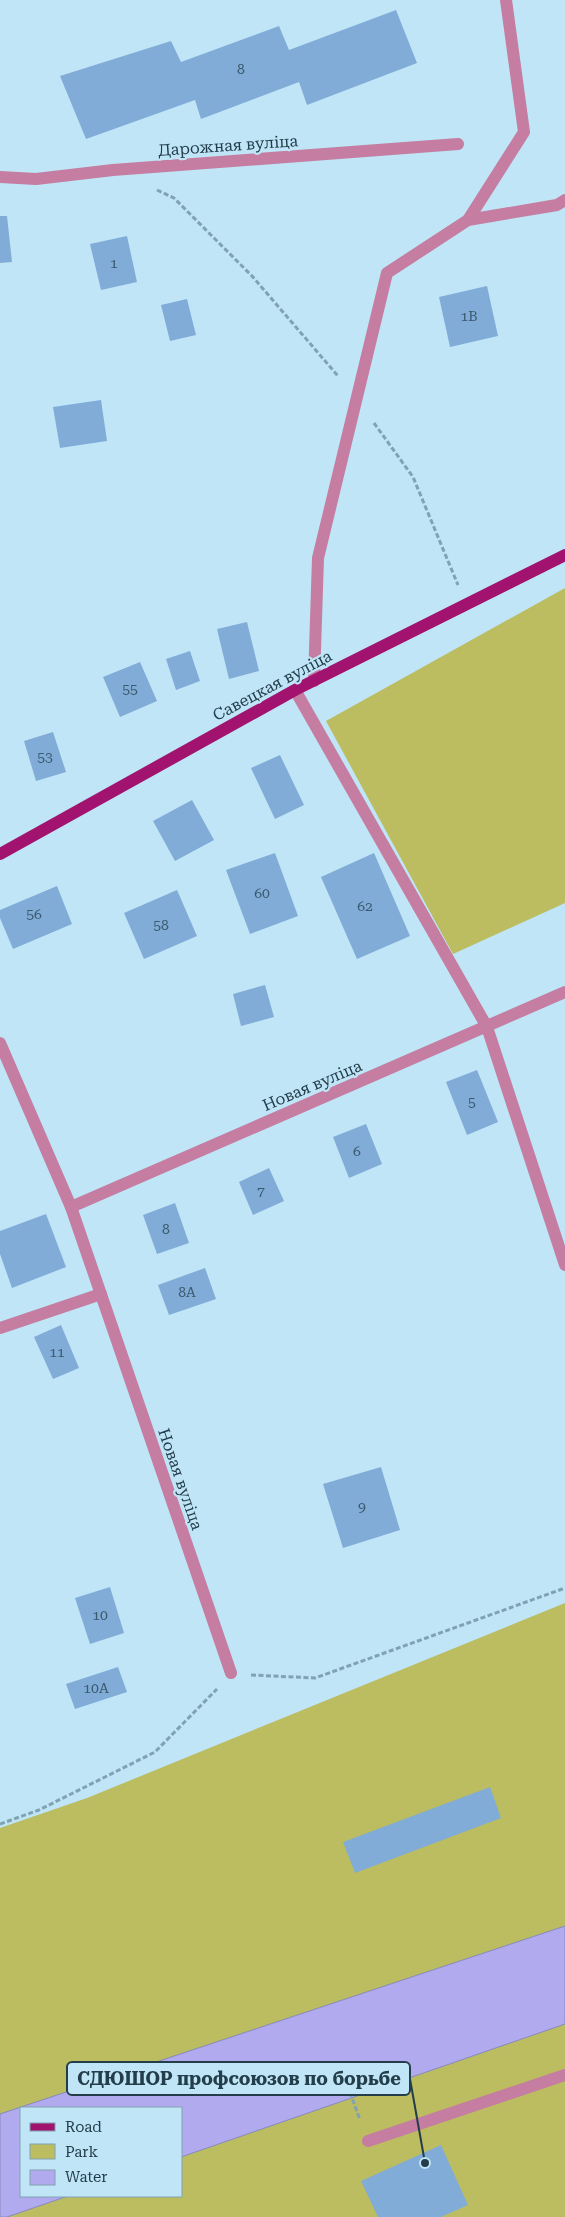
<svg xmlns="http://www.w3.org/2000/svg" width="565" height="2217" font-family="'Roboto Serif',serif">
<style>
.green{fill:#bcbc60;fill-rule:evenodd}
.water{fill:#b1aaef;stroke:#868abe}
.building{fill:#81acd7}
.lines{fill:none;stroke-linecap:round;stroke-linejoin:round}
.path{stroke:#80a2b1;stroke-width:3;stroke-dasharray:5 2.5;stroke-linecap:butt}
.minor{stroke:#c57da1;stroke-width:12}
.major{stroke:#a1136e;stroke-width:12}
.labels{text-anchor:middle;stroke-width:4.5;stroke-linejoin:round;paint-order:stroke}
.number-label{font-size:14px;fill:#3a5a6d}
.street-label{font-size:16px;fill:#233e4a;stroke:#bfe5f7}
.leader{fill:none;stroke:#233e4a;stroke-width:2}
.callout-dot{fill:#233e4a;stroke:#bfe5f7;stroke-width:2}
.callout{fill:#bfe5f7;stroke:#233e4a;stroke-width:2}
.callout-label{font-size:18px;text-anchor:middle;font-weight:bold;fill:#233e4a}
</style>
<rect width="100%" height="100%" fill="#bfe5f7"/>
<!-- green -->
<g class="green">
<polygon points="565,588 565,903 453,954 326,721"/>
<path d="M 565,1603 L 565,2217 L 0,2217 L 0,1828 L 87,1798 ZM 21,2108 L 181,2108 L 181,2196 L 21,2196 Z"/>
</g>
<!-- water -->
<polygon class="water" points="565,1926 565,2024 181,2157 181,2108 21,2108 21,2196 68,2196 7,2217 0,2217 0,2114"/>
<!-- building -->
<g class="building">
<polygon points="396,10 417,63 307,105 299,82 201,119 195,100 86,139 60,76 171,41 181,62 279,26 289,50"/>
<polygon points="0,216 7,216 12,262 0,263"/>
<polygon points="127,236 137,282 101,290 90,244"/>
<polygon points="487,286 498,336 450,347 439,297"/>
<polygon points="187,299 196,335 170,341 161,305"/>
<polygon points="101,400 107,441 60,448 53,407"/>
<polygon points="247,622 259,671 229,679 217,629"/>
<polygon points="190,651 200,681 176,690 166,659"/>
<polygon points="140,662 157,701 120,717 103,677"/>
<polygon points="53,732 66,772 36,781 24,741"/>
<polygon points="280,755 304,805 275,819 251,768"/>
<polygon points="192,800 214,840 175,861 153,821"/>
<polygon points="275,853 298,916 250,934 226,870"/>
<polygon points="374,853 410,936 357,959 321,877"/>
<polygon points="57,886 72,924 13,949 0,918 0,910"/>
<polygon points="177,890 197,936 144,959 124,913"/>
<polygon points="265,985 274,1017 241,1026 233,994"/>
<polygon points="477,1070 498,1122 467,1135 446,1082"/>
<polygon points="366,1124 382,1164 349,1178 333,1137"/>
<polygon points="269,1168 284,1201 253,1215 239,1182"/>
<polygon points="175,1203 189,1243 157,1254 143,1215"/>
<polygon points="46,1214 66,1267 12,1288 0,1254 0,1231"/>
<polygon points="205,1268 216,1299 169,1315 158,1285"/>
<polygon points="61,1325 79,1368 53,1379 34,1337"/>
<polygon points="381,1467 400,1530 343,1548 323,1484"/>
<polygon points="110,1587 124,1633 90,1644 75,1598"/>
<polygon points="118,1667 127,1692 75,1709 66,1684"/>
<polygon points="490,1787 501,1818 355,1873 343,1842"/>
<polygon points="441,2145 468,2205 441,2217 378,2217 361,2181"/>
</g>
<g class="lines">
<!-- path -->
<g class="path">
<polyline points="157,190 174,198 252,276 338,376"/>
<polyline points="374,423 413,477 458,585"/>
<polyline points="251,1675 315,1678 565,1588"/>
<polyline points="0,1824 39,1810 155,1752 217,1689"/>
<polyline points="345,2078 360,2120"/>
</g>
<!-- minor -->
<g class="minor">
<polyline points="0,177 36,179 113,170 458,144"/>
<polyline points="468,220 524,132 506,0"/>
<polyline points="314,681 318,558 387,273 468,220 557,205 565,200"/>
<polyline points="295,690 487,1027 565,1265"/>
<polyline points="0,1043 71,1207 231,1673"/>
<polyline points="71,1207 565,992"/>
<polyline points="0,1328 101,1294"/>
<polyline points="368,2141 565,2075"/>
</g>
<!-- major -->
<polyline class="major" points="0,854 295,690 565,555"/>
</g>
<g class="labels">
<!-- number labels -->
<g class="number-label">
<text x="241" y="74">8</text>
<text x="114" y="268">1</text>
<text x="469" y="321">1В</text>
<text x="130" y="694">55</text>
<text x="45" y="762">53</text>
<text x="262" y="898">60</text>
<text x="365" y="911">62</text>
<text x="34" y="919">56</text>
<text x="161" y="930">58</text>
<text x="472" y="1107">5</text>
<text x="357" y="1156">6</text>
<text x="261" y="1196">7</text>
<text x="166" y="1234">8</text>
<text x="187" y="1297">8А</text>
<text x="57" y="1357">11</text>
<text x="362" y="1512">9</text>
<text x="100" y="1620">10</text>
<text x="96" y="1693">10А</text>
</g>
<!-- street labels -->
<g class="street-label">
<text transform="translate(228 145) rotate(-4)" y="6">Дарожная вуліца</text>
<text transform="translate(272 685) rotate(-28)" y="6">Савецкая вуліца</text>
<text transform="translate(312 1085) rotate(-23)" y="6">Новая вуліца</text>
<text transform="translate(181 1479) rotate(71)" y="6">Новая вуліца</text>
</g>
</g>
<!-- callouts -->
<path class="leader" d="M425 2163L410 2079"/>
<circle class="callout-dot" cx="425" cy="2163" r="5"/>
<rect class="callout" x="67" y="2062" width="343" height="33" rx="5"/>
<g class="callout-label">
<text x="239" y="2085">СДЮШОР профсоюзов по борьбе</text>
</g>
<!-- legend -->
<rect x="20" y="2107" width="162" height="90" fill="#bfe5f7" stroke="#81a2b2"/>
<rect x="30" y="2123" width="25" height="8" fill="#a1136e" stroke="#81a2b2"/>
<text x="65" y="2132" font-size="15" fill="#233e4a">Road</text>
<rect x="30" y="2144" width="25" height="15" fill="#bcbc60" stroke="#81a2b2"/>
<text x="65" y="2157" font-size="15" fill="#233e4a">Park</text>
<rect x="30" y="2170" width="25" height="15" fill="#b1aaef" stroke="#81a2b2"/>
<text x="65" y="2182" font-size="15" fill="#233e4a">Water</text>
</svg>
